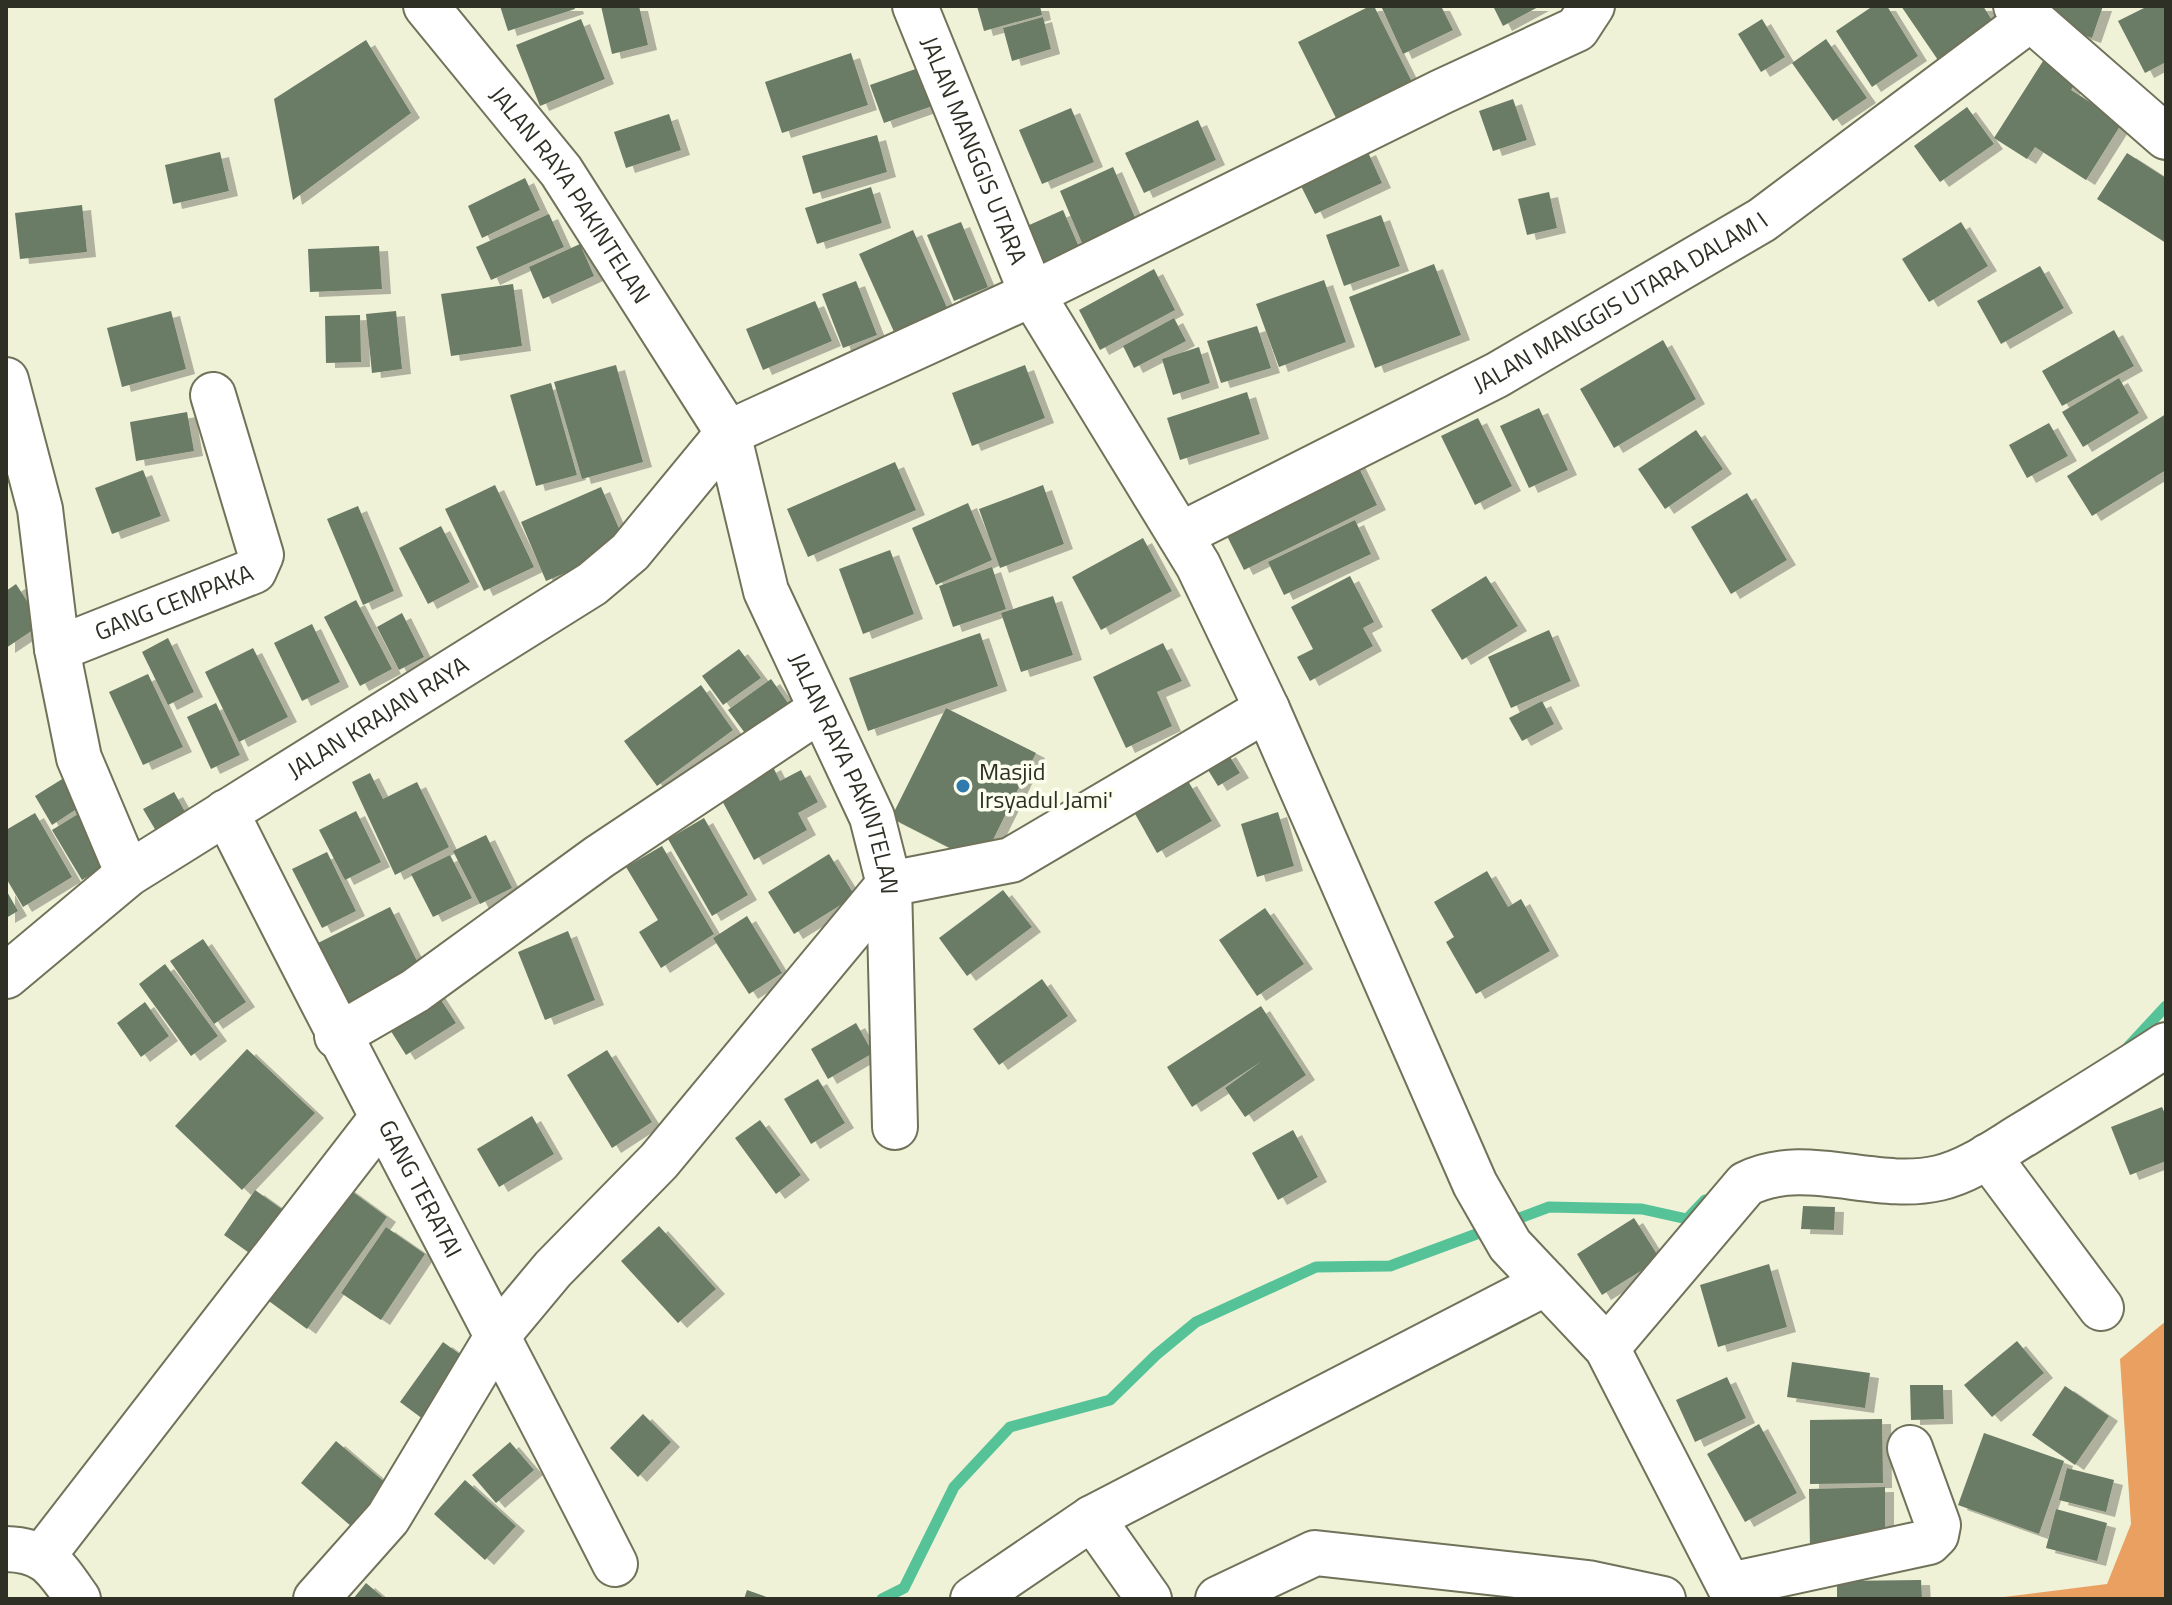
<svg xmlns="http://www.w3.org/2000/svg" width="2172" height="1605" font-family="'Titillium Web',sans-serif">
<style>
.forest{fill:#e9a061}
.lines{fill:none;stroke-linecap:round;stroke-linejoin:round}
.stream{stroke:#56c298;stroke-width:11}
.building{fill:#6b7b66;filter:url(#shadow)}
.minor-casing{stroke:#70725a;stroke-width:48}
.minor{stroke:#fff;stroke-width:44}
.poi-dot{fill:#3079ad;stroke:#fcffee;stroke-width:3}
.labels{text-anchor:middle;stroke-width:7;stroke-linejoin:round;paint-order:stroke}
.street-label{font-size:24px;fill:#2e2f25;stroke:#fcffee}
.poi-label{font-size:24px;fill:#2e2f25;stroke:#fcffee;text-anchor:start}
</style>
<defs>
<filter id="shadow"><feDropShadow dx="9" dy="5" stdDeviation="0" flood-color="#0004"/></filter>
</defs>
<rect width="100%" height="100%" fill="#eff2d7"/>
<!-- forest -->
<polygon class="forest" points="2166,1321 2166,1599 1988,1599 2107,1584 2131,1524 2120,1359"/>
<g class="lines">
<!-- stream -->
<g class="stream">
<polyline points="2128,1047 2166,1006"/>
<polyline points="1506,1223 1549,1207 1642,1209 1687,1219 1705,1200"/>
<polyline points="882,1599 904,1588 954,1487 1010,1427 1110,1400 1156,1355 1196,1322 1316,1267 1390,1266 1490,1229"/>
</g>
</g>
<!-- building -->
<g class="building">
<polygon points="500,6 574,6 575,9 508,31"/>
<polygon points="601,6 639,6 648,45 612,54"/>
<polygon points="977,6 1040,6 1042,15 984,31"/>
<polygon points="1370,6 1374,6 1412,82 1337,120 1298,42"/>
<polygon points="1381,6 1441,6 1453,30 1403,54"/>
<polygon points="1493,6 1540,6 1503,26"/>
<polygon points="1873,6 1887,6 1918,56 1872,87 1836,31"/>
<polygon points="1901,6 1983,6 1995,25 1940,63"/>
<polygon points="2055,6 2103,6 2092,38 2049,23"/>
<polygon points="2148,6 2166,6 2166,62 2145,73 2118,21"/>
<polygon points="1043,17 1051,49 1012,61 1003,28"/>
<polygon points="581,19 605,79 540,106 516,45"/>
<polygon points="1762,19 1785,57 1761,72 1738,34"/>
<polygon points="1826,39 1867,98 1833,121 1792,63"/>
<polygon points="366,40 411,113 293,200 274,99"/>
<polygon points="851,53 868,105 782,133 765,82"/>
<polygon points="2043,61 2076,82 2071,90 2122,123 2086,180 2035,147 2027,159 1994,138"/>
<polygon points="924,66 938,104 884,123 870,85"/>
<polygon points="1513,99 1527,140 1493,151 1479,111"/>
<polygon points="1967,107 1994,144 1940,182 1914,146"/>
<polygon points="1071,108 1094,162 1042,184 1019,130"/>
<polygon points="669,114 681,150 626,168 614,132"/>
<polygon points="1198,120 1216,160 1144,193 1125,153"/>
<polygon points="877,135 887,172 813,194 802,156"/>
<polygon points="1367,150 1382,183 1315,214 1299,182"/>
<polygon points="220,152 229,191 173,204 165,165"/>
<polygon points="2127,153 2166,178 2166,243 2097,199"/>
<polygon points="1113,167 1139,227 1085,250 1060,191"/>
<polygon points="525,178 540,210 482,238 468,206"/>
<polygon points="871,187 882,223 817,244 805,208"/>
<polygon points="1549,192 1557,228 1527,235 1518,199"/>
<polygon points="82,205 87,252 20,259 15,213"/>
<polygon points="1063,210 1085,261 1049,277 1027,226"/>
<polygon points="549,214 564,247 491,280 476,247"/>
<polygon points="1381,215 1400,266 1344,286 1326,235"/>
<polygon points="961,222 988,287 954,301 927,235"/>
<polygon points="1961,222 1988,266 1929,302 1902,259"/>
<polygon points="913,230 948,310 895,334 859,254"/>
<polygon points="580,244 594,276 543,299 529,267"/>
<polygon points="379,246 382,289 310,292 308,249"/>
<polygon points="1434,264 1461,335 1375,368 1349,297"/>
<polygon points="2040,266 2064,308 2001,344 1977,301"/>
<polygon points="1154,269 1175,310 1100,350 1079,310"/>
<polygon points="1324,280 1346,342 1279,367 1256,304"/>
<polygon points="856,281 877,335 843,348 822,294"/>
<polygon points="513,284 522,346 451,356 441,294"/>
<polygon points="815,301 832,341 763,370 746,329"/>
<polygon points="171,311 186,369 122,387 107,328"/>
<polygon points="396,311 402,369 372,373 366,314"/>
<polygon points="360,315 361,362 326,363 325,316"/>
<polygon points="1174,318 1186,341 1134,368 1123,346"/>
<polygon points="1257,326 1271,368 1221,383 1207,341"/>
<polygon points="2114,330 2134,366 2062,406 2042,371"/>
<polygon points="1663,340 1696,399 1614,448 1580,389"/>
<polygon points="1199,347 1210,383 1173,395 1162,359"/>
<polygon points="616,365 643,462 582,479 554,382"/>
<polygon points="1025,365 1045,418 972,446 952,393"/>
<polygon points="2119,378 2139,413 2083,447 2062,412"/>
<polygon points="551,383 577,475 536,486 510,395"/>
<polygon points="1247,392 1260,434 1180,460 1167,418"/>
<polygon points="1539,408 1568,470 1529,488 1500,426"/>
<polygon points="187,412 194,451 136,461 130,422"/>
<polygon points="2166,414 2166,470 2092,516 2067,476"/>
<polygon points="1478,418 1512,486 1475,505 1441,436"/>
<polygon points="2049,423 2068,456 2027,478 2009,445"/>
<polygon points="1696,430 1723,469 1665,509 1638,469"/>
<polygon points="1355,460 1377,505 1244,570 1222,526"/>
<polygon points="895,462 916,510 808,557 787,509"/>
<polygon points="143,470 161,516 112,534 95,488"/>
<polygon points="495,485 534,567 484,591 445,509"/>
<polygon points="1043,485 1064,544 1000,568 979,509"/>
<polygon points="601,487 627,547 546,581 521,522"/>
<polygon points="1747,493 1787,560 1731,594 1691,527"/>
<polygon points="968,503 992,560 936,585 912,528"/>
<polygon points="358,506 394,591 363,605 327,519"/>
<polygon points="1355,520 1371,554 1284,595 1268,562"/>
<polygon points="441,526 470,582 428,604 399,548"/>
<polygon points="1143,538 1172,591 1101,630 1072,577"/>
<polygon points="890,550 914,614 863,634 839,569"/>
<polygon points="992,567 1006,609 953,627 939,586"/>
<polygon points="1350,576 1374,622 1363,628 1373,646 1310,681 1297,657 1313,649 1291,607"/>
<polygon points="1486,576 1518,626 1462,660 1431,610"/>
<polygon points="16,584 42,624 6,648 6,591"/>
<polygon points="1053,596 1073,655 1021,672 1001,613"/>
<polygon points="356,600 392,669 360,686 324,617"/>
<polygon points="402,613 424,657 399,670 377,627"/>
<polygon points="312,624 340,682 302,701 274,643"/>
<polygon points="1549,630 1571,681 1511,708 1488,657"/>
<polygon points="980,633 998,686 868,731 849,678"/>
<polygon points="168,638 194,692 168,705 142,652"/>
<polygon points="1163,643 1182,681 1157,692 1172,726 1126,748 1093,677"/>
<polygon points="253,648 288,717 239,742 205,672"/>
<polygon points="739,649 761,678 723,705 702,676"/>
<polygon points="148,674 183,747 143,765 109,692"/>
<polygon points="771,679 795,713 753,744 728,710"/>
<polygon points="701,685 733,730 657,786 624,741"/>
<polygon points="1542,701 1554,724 1522,741 1509,718"/>
<polygon points="216,703 240,755 211,769 187,717"/>
<polygon points="946,708 1036,753 981,864 891,818"/>
<polygon points="1227,752 1240,773 1218,786 1205,765"/>
<polygon points="772,765 780,781 801,770 818,802 798,813 807,830 754,860 719,795"/>
<polygon points="75,771 92,799 52,825 35,796"/>
<polygon points="370,773 383,799 417,782 449,847 395,875 352,782"/>
<polygon points="1188,781 1212,821 1157,853 1134,812"/>
<polygon points="174,792 189,819 159,836 143,809"/>
<polygon points="83,811 113,861 82,880 52,830"/>
<polygon points="356,811 381,862 345,880 319,830"/>
<polygon points="1278,812 1294,866 1257,877 1241,824"/>
<polygon points="35,813 72,877 23,907 6,878 6,830"/>
<polygon points="704,818 748,895 712,916 668,839"/>
<polygon points="486,835 512,888 480,904 453,851"/>
<polygon points="662,846 714,934 661,968 639,932 658,920 626,867"/>
<polygon points="327,852 356,911 322,928 292,869"/>
<polygon points="829,854 855,896 794,934 768,892"/>
<polygon points="450,855 472,898 433,917 411,874"/>
<polygon points="1487,871 1508,907 1521,899 1550,951 1476,994 1446,942 1454,937 1434,902"/>
<polygon points="6,890 18,911 6,918"/>
<polygon points="1003,890 1032,927 967,976 939,938"/>
<polygon points="390,907 426,979 346,1019 310,947"/>
<polygon points="1265,908 1304,964 1257,996 1219,940"/>
<polygon points="747,916 782,973 749,994 713,938"/>
<polygon points="568,931 595,1000 545,1020 518,952"/>
<polygon points="203,939 246,1002 214,1024 170,961"/>
<polygon points="165,964 218,1036 191,1056 139,984"/>
<polygon points="1042,979 1068,1016 999,1065 973,1029"/>
<polygon points="431,985 456,1023 406,1055 382,1017"/>
<polygon points="145,1002 169,1036 141,1057 117,1023"/>
<polygon points="1261,1006 1306,1075 1245,1117 1225,1088 1262,1061 1192,1107 1167,1067"/>
<polygon points="856,1023 873,1053 828,1079 811,1049"/>
<polygon points="247,1049 315,1113 242,1190 175,1126"/>
<polygon points="607,1050 652,1122 612,1148 567,1075"/>
<polygon points="818,1079 845,1123 811,1144 784,1099"/>
<polygon points="2162,1107 2166,1116 2166,1161 2130,1175 2111,1127"/>
<polygon points="532,1116 554,1154 499,1187 477,1149"/>
<polygon points="760,1120 801,1175 776,1194 735,1138"/>
<polygon points="1293,1130 1318,1177 1278,1200 1252,1153"/>
<polygon points="342,1184 387,1217 307,1329 262,1296"/>
<polygon points="255,1190 293,1217 262,1262 224,1235"/>
<polygon points="1803,1206 1835,1207 1834,1230 1801,1229"/>
<polygon points="1634,1218 1660,1259 1602,1295 1577,1254"/>
<polygon points="659,1226 716,1289 678,1323 621,1261"/>
<polygon points="386,1227 425,1254 381,1320 341,1293"/>
<polygon points="1769,1264 1787,1327 1718,1347 1700,1285"/>
<polygon points="2017,1341 2044,1373 1992,1417 1964,1385"/>
<polygon points="443,1342 475,1365 431,1425 400,1402"/>
<polygon points="1792,1362 1870,1373 1865,1408 1787,1397"/>
<polygon points="1727,1377 1746,1418 1695,1442 1676,1400"/>
<polygon points="1910,1385 1943,1385 1944,1419 1911,1420"/>
<polygon points="2065,1386 2109,1416 2075,1465 2032,1435"/>
<polygon points="643,1414 671,1442 638,1477 610,1448"/>
<polygon points="1882,1419 1883,1483 1810,1484 1810,1420"/>
<polygon points="1759,1424 1797,1493 1745,1522 1707,1454"/>
<polygon points="1984,1433 2064,1461 2039,1534 1958,1505"/>
<polygon points="336,1441 394,1490 359,1533 301,1483"/>
<polygon points="510,1442 534,1470 496,1503 472,1475"/>
<polygon points="2067,1468 2114,1480 2106,1512 2059,1500"/>
<polygon points="465,1480 516,1526 485,1560 434,1514"/>
<polygon points="1885,1487 1885,1545 1810,1547 1809,1489"/>
<polygon points="2056,1509 2107,1523 2097,1561 2046,1548"/>
<polygon points="1921,1580 1922,1599 1837,1599 1837,1581"/>
<polygon points="366,1583 385,1599 353,1599"/>
<polygon points="747,1590 772,1599 744,1599"/>
</g>
<g class="lines">
<!-- minor casing -->
<g class="minor-casing">
<g id="minor">
<path id="s1" d="M 426,6 L 561,171 L 728,433 L 1032,294 L 1441,92 L 1577,29 L 1592,6"/>
<path id="s2" d="M 915,6 L 1032,294 L 1198,565 L 1267,709 L 1475,1184 L 1510,1245 L 1607,1348 L 1736,1599"/>
<polyline points="2016,6 2166,137"/>
<polyline points="6,380 40,509 57,649 79,758 128,874"/>
<path id="s3" d="M 728,433 L 766,591 L 872,817 L 889,884 L 895,1127"/>
<path id="s4" d="M 1180,535 L 1497,375 L 1762,220 L 2029,20"/>
<path id="s5" d="M 57,649 L 254,571 L 261,555 L 213,395"/>
<path id="s6" d="M 226,812 C 352,1065 487,1312 615,1564"/>
<path id="s7" d="M 6,976 L 128,874 L 592,584 L 630,552 L 728,433"/>
<polyline points="337,1036 415,991 599,857 821,709"/>
<polyline points="1988,1156 2101,1308"/>
<path d="M 1607,1348 L 1746,1184 C 1805,1154 1875,1193 1939,1178 C 1970,1171 1999,1149 2026,1133 C 2073,1104 2120,1075 2166,1045"/>
<path d="M 6,1549 C 47,1550 56,1568 78,1599"/>
<polyline points="42,1557 381,1119"/>
<polyline points="1730,1585 1929,1542 1936,1535 1938,1525 1910,1448"/>
<polyline points="316,1599 388,1518 498,1335 553,1269 659,1161 889,884 1011,860 1267,709"/>
<polyline points="973,1599 1092,1518"/>
<polyline points="1149,1599 1092,1518 1546,1283"/>
<polyline points="1218,1599 1315,1553 1588,1583 1663,1599"/>
</g>
</g>
<!-- minor -->
<use href="#minor" class="minor"/>
</g>
<!-- markers -->
<circle class="poi-dot" cx="963" cy="786" r="8"/>
<g class="labels">
<!-- street labels -->
<g class="street-label">
<text dy="8" stroke="none"><textPath href="#s2" startOffset="156">JALAN MANGGIS UTARA</textPath></text>
<text dy="8" stroke="none"><textPath href="#s1" startOffset="238">JALAN RAYA PAKINTELAN</textPath></text>
<text dy="8" stroke="none"><textPath href="#s4" startOffset="498">JALAN MANGGIS UTARA DALAM I</textPath></text>
<text dy="8" stroke="none"><textPath href="#s5" startOffset="126">GANG CEMPAKA</textPath></text>
<text dy="8" stroke="none"><textPath href="#s7" startOffset="454">JALAN KRAJAN RAYA</textPath></text>
<text dy="8" stroke="none"><textPath href="#s3" startOffset="362">JALAN RAYA PAKINTELAN</textPath></text>
<text dy="8" stroke="none"><textPath href="#s6" startOffset="424">GANG TERATAI</textPath></text>
</g>
<!-- poi labels -->
<g class="poi-label">
<text x="979" y="780">Masjid<tspan x="979" dy="28">Irsyadul Jami'</tspan></text>
</g>
</g>
<!-- border -->
<rect width="2172" height="1605" fill="none" stroke="#2e2f25" stroke-width="16"/>
</svg>
